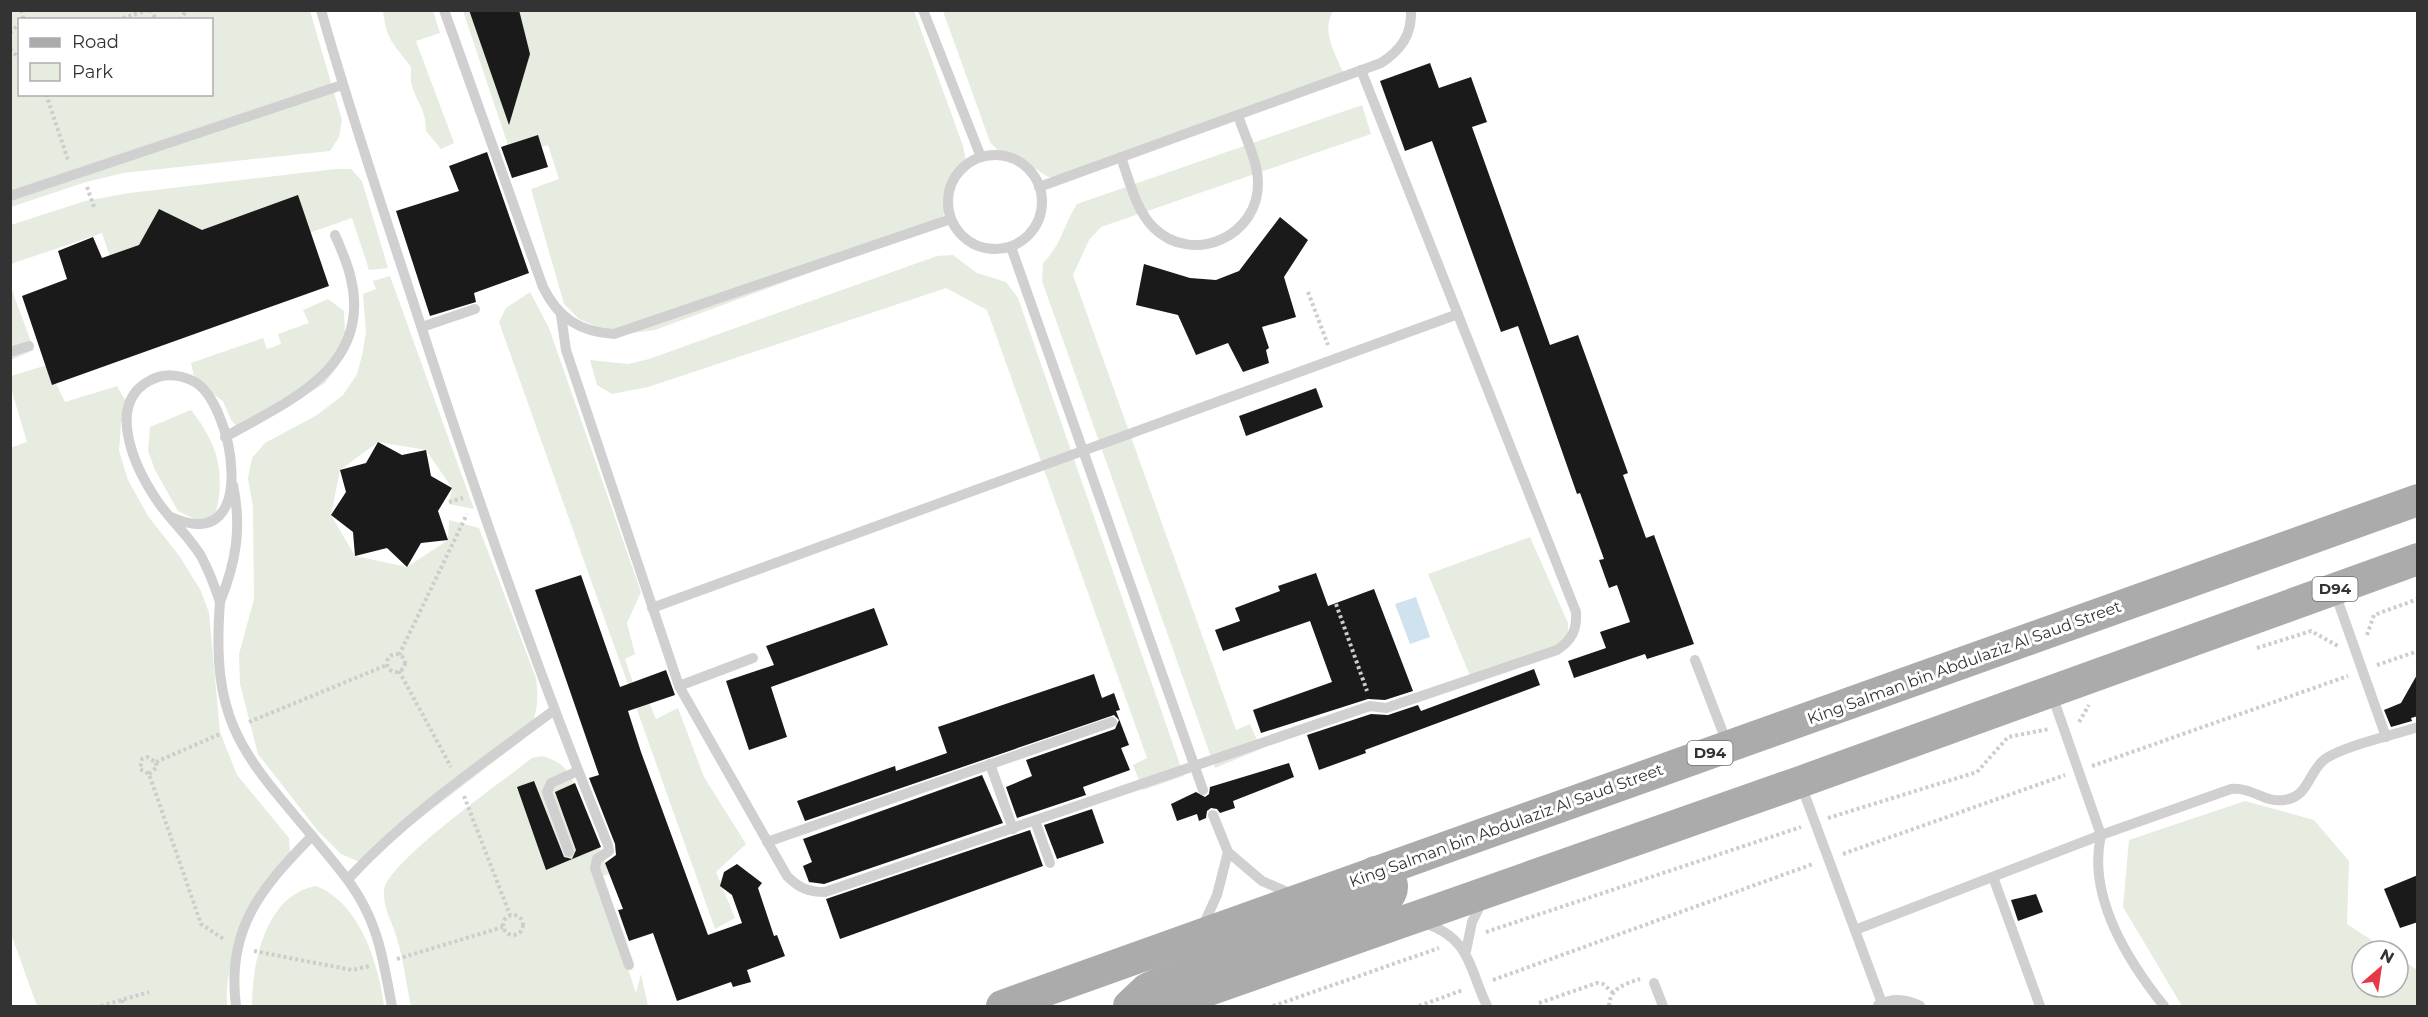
<svg xmlns="http://www.w3.org/2000/svg" width="2428" height="1017" font-family="Montserrat,sans-serif">
<style>
.green{fill:#e6ecdf;fill-rule:evenodd}
.water{fill:#cfe2ee}
.building{fill:#1a1a1a}
.lines{fill:none;stroke-linecap:round;stroke-linejoin:round}
.path{stroke:#cdcdcd;stroke-width:4;stroke-dasharray:3 3;stroke-linecap:butt}
.lane{stroke:#d0d0d0;stroke-width:10}
.primary{stroke:#ababab;stroke-width:32}
.labels{text-anchor:middle;stroke-width:6;stroke-linejoin:round;paint-order:stroke}
.shield{fill:#fff;stroke:#707070;stroke-width:1.5}
.shield-label{font-size:15px;font-weight:bold;fill:#333}
.street-label{font-size:16px;fill:#333;stroke:#fff}
</style>
<rect width="100%" height="100%" fill="#fff"/>
<!-- green -->
<g class="green">
<path d="M 10,11 L 310,11 L 342,120 L 339,137 L 330,151 L 123,173 L 86,182 L 11,207 ZM 20,20 L 212,20 L 212,94 L 20,94 Z"/>
<path d="M 383,11 L 433,11 L 440,33 L 416,41 L 454,143 L 441,149 L 426,131 C 426,107 416,103 411,82 C 410,76 413,68 409,64 C 393,44 386,38 383,11 Z"/>
<path d="M 463,11 L 914,11 L 963,146 L 968,171 C 951,181 946,194 946,213 L 928,229 L 655,330 L 626,334 L 604,330 L 579,319 L 564,304 L 531,189 L 559,179 L 548,145 L 522,153 L 508,145 Z"/>
<path d="M 943,11 L 1333,11 C 1321,32 1335,53 1344,74 L 1064,178 L 1048,177 L 1021,159 L 1002,155 L 990,142 Z"/>
<path d="M 1362,105 L 1371,134 L 1101,227 L 1089,240 L 1073,275 L 1236,730 L 1250,724 L 1261,749 L 1215,768 L 1042,281 L 1043,263 C 1061,246 1064,224 1077,204 Z"/>
<polygon points="336,169 351,169 362,181 388,268 369,270 352,218 309,233 145,267 111,260 102,233 11,264 11,225 85,201 129,193"/>
<polygon points="953,255 977,273 1006,282 1018,298 1184,776 1143,790 1133,765 1147,758 987,310 946,288 648,387 612,394 597,385 590,360 628,364 649,359 937,256"/>
<path d="M 390,276 L 474,509 L 449,504 L 452,488 L 426,450 L 378,442 L 340,470 L 331,515 L 355,556 L 407,567 L 448,540 L 449,520 L 479,528 L 536,678 C 539,701 537,718 525,738 L 362,863 L 341,854 L 318,831 L 258,754 L 240,684 L 239,654 L 254,599 L 253,507 L 248,478 L 252,458 L 265,443 L 317,415 L 343,395 L 357,374 L 362,356 L 366,332 L 363,294 L 376,289 L 373,281 Z"/>
<polygon points="10,285 34,350 11,360 10,360"/>
<polygon points="530,292 549,328 641,592 627,623 635,654 625,659 637,695 644,691 656,719 678,708 704,777 746,844 716,872 735,918 715,929 499,322 506,308"/>
<polygon points="328,299 344,311 345,333 340,363 325,383 254,427 239,429 231,420 223,401 195,381 191,363 263,338 267,349 281,344 278,334 309,323 303,310"/>
<path d="M 47,365 L 65,402 L 117,386 L 128,405 L 121,423 L 119,451 L 128,480 L 148,516 L 180,557 L 201,591 L 209,613 L 220,732 L 237,775 L 289,838 L 290,853 C 261,901 223,948 227,1006 L 37,1006 L 11,934 L 10,448 L 27,442 L 11,388 L 11,376 Z"/>
<path d="M 191,410 C 218,444 226,474 215,516 L 196,520 L 178,511 L 155,470 L 148,451 L 150,427 Z"/>
<polygon points="1530,537 1568,623 1568,635 1556,653 1471,678 1428,574"/>
<path d="M 542,756 C 551,759 560,762 566,770 C 584,795 598,845 609,874 L 598,878 L 636,993 L 641,974 L 648,1006 L 411,1006 C 406,984 404,961 397,939 C 393,922 383,910 384,891 C 385,863 506,779 532,758 Z"/>
<polygon points="2245,801 2314,820 2349,861 2347,924 2388,951 2362,951 2362,987 2398,987 2398,957 2417,970 2417,1006 2182,1006 2123,907 2129,840"/>
<path d="M 316,886 C 360,903 378,963 384,1006 L 252,1006 C 252,963 265,895 316,886 Z"/>
</g>
<!-- water -->
<polygon class="water" points="1416,597 1430,637 1410,644 1395,604"/>
<!-- building -->
<g class="building">
<polygon points="469,10 519,10 530,54 509,125"/>
<polygon points="1430,63 1439,88 1471,77 1487,122 1472,127 1550,345 1578,335 1628,473 1623,475 1646,538 1654,535 1694,644 1647,659 1645,654 1574,678 1568,661 1606,648 1600,632 1630,622 1617,585 1609,588 1599,560 1604,559 1580,493 1577,494 1518,326 1501,332 1432,141 1405,151 1380,81"/>
<polygon points="538,135 548,167 512,178 501,147"/>
<polygon points="487,152 529,273 474,293 476,302 430,316 396,211 459,191 449,166"/>
<polygon points="298,195 329,286 52,385 22,296 67,279 58,251 93,237 102,258 139,245 159,209 202,230"/>
<polygon points="1280,217 1308,240 1284,277 1296,317 1262,327 1269,348 1266,350 1269,363 1243,372 1228,343 1196,355 1178,315 1136,305 1144,264 1190,278 1216,280 1239,271"/>
<polygon points="1316,388 1323,407 1246,436 1239,416"/>
<polygon points="378,442 402,455 426,450 431,476 452,488 438,511 448,540 421,543 407,567 387,548 355,556 353,532 331,515 346,492 340,470 366,463"/>
<polygon points="1316,573 1328,606 1374,589 1413,691 1385,700 1368,699 1261,733 1253,710 1332,682 1310,621 1223,651 1215,630 1240,621 1235,608 1280,591 1278,586"/>
<polygon points="581,575 620,687 666,670 675,695 628,711 641,752 708,935 742,923 732,895 720,886 724,872 737,864 762,883 758,888 774,936 777,935 785,956 747,970 751,982 733,987 731,982 677,1001 653,933 629,941 618,910 623,909 605,863 616,855 615,844 589,778 599,775 535,590"/>
<polygon points="874,608 888,645 771,687 787,737 749,750 726,681 774,665 766,646"/>
<polygon points="1534,669 1540,685 1365,750 1366,753 1319,770 1307,735 1371,714 1388,715 1418,705 1421,711"/>
<polygon points="2418,673 2418,716 2411,718 2412,721 2391,727 2384,710 2401,703"/>
<polygon points="1094,674 1102,698 1114,693 1120,710 1116,711 1129,745 1121,748 1130,770 1083,787 1086,795 1017,818 1006,787 1032,776 1026,760 1115,729 1119,720 1114,715 805,821 797,801 895,766 896,771 947,753 938,727"/>
<polygon points="1289,763 1294,777 1233,801 1235,808 1220,813 1217,809 1211,808 1207,811 1206,818 1199,821 1197,814 1177,821 1171,804 1196,792 1205,797 1209,794 1210,787"/>
<polygon points="982,775 1003,823 824,884 809,882 803,866 812,862 803,839"/>
<polygon points="534,781 564,857 572,859 576,850 555,792 575,783 601,847 546,870 517,787"/>
<polygon points="1092,809 1104,843 1057,859 1044,825"/>
<polygon points="1030,830 1043,866 840,939 826,899"/>
<polygon points="2418,875 2418,922 2400,928 2384,889"/>
<polygon points="2036,894 2043,912 2018,921 2011,900"/>
</g>
<g class="lines">
<!-- path -->
<g class="path">
<polyline points="21,10 24,20"/>
<polyline points="150,10 157,20"/>
<polyline points="117,20 148,10"/>
<polyline points="180,20 187,10"/>
<polyline points="10,33 20,23"/>
<polyline points="10,49 20,59"/>
<polyline points="46,94 68,160"/>
<polyline points="87,187 94,207"/>
<polyline points="1308,292 1328,345"/>
<polyline points="449,502 463,498"/>
<polyline points="1336,604 1367,691"/>
<polyline points="2367,635 2374,615 2418,599"/>
<polyline points="2257,648 2311,631 2338,646"/>
<circle cx="396" cy="663" r="9"/>
<polyline points="399,655 467,514"/>
<polyline points="2377,665 2418,651"/>
<polyline points="399,671 451,767"/>
<polyline points="249,722 387,665"/>
<polyline points="2079,722 2089,705"/>
<polyline points="156,762 220,734"/>
<polyline points="2092,766 2348,676"/>
<polyline points="149,774 157,767 156,762 147,757 142,759 140,769 149,774 201,924 225,940"/>
<polyline points="464,796 510,915"/>
<polyline points="1828,818 1977,772 2008,737 2049,729"/>
<polyline points="1843,854 2065,775"/>
<circle cx="513" cy="925" r="10"/>
<polyline points="1486,932 1801,827"/>
<polyline points="254,951 352,970 370,966"/>
<polyline points="397,959 503,927"/>
<polyline points="1493,980 1813,864"/>
<polyline points="122,1000 124,1006"/>
<polyline points="1539,1003 1597,983 1603,984 1613,993"/>
<polyline points="101,1006 149,992"/>
<polyline points="1273,1006 1439,948"/>
<polyline points="1419,1006 1463,990"/>
<path d="M 1609,1006 C 1610,988 1625,984 1640,979"/>
</g>
<!-- lane -->
<g class="lane">
<path d="M 321,10 C 351,116 387,221 421,326 C 478,501 538,674 608,845 L 609,851 L 597,859 L 595,868 L 629,965"/>
<path d="M 444,10 L 543,287 C 558,318 580,332 614,334 L 951,219"/>
<polyline points="923,10 981,157"/>
<circle cx="995" cy="202" r="47"/>
<path d="M 1121,157 C 1129,180 1136,211 1154,228 C 1193,266 1260,236 1258,181 C 1257,159 1244,135 1238,115"/>
<path d="M 1039,187 L 1381,63 C 1401,50 1412,35 1411,10"/>
<polyline points="10,196 342,85"/>
<polyline points="1011,247 1203,790"/>
<path d="M 561,315 L 566,350 L 679,686 L 787,876 C 799,888 808,892 825,892 L 1370,706 L 1386,708 L 1557,650 C 1572,640 1577,630 1576,612 L 1361,70"/>
<polyline points="422,327 475,309"/>
<polyline points="10,352 29,346"/>
<path d="M 225,437 C 287,402 372,368 351,279 C 348,264 341,249 335,235"/>
<path d="M 171,517 C 263,559 233,400 193,381 C 179,374 163,373 149,381 C 105,405 136,469 156,499 C 169,519 188,535 201,556 C 209,571 215,587 220,602 C 236,562 242,528 233,485"/>
<polyline points="2335,593 2386,737"/>
<path d="M 220,602 C 211,721 240,751 313,837 C 331,859 351,881 364,906 C 381,938 385,972 392,1006"/>
<polyline points="652,608 1458,314"/>
<polyline points="1695,660 1727,743"/>
<polyline points="679,686 753,658"/>
<path d="M 2052,695 L 2101,835 C 2087,896 2127,960 2164,1006"/>
<polyline points="990,764 1013,829"/>
<polyline points="1801,785 1882,1003"/>
<polyline points="1213,815 1228,852 1262,881 1292,894"/>
<polyline points="1035,821 1050,863"/>
<polyline points="767,842 1112,722"/>
<polyline points="569,852 547,792 551,783 578,771"/>
<polyline points="1993,877 2040,1006"/>
<path d="M 348,879 C 408,814 482,764 553,711"/>
<path d="M 1424,923 C 1471,938 1469,969 1487,1006"/>
<polyline points="1202,928 1217,895 1228,852"/>
<path d="M 1855,930 L 2101,835 L 2231,789 C 2252,787 2265,803 2284,800 C 2309,797 2308,772 2325,759 C 2343,746 2394,735 2418,727"/>
<polyline points="1466,951 1472,922 1483,900"/>
<polyline points="1654,983 1663,1006"/>
<path d="M 1878,1005 C 1892,998 1907,999 1920,1006"/>
<path d="M 236,1006 C 226,929 261,888 312,836"/>
</g>
<!-- primary -->
<g class="primary">
<polyline points="1002,1006 2418,500"/>
<path d="M 1129,1006 L 1147,989 L 1160,983 L 1384,902 C 1397,889 1394,875 1375,872"/>
<polyline points="1163,1006 1800,782 2418,559"/>
</g>
</g>
<g class="labels">
<!-- shield labels -->
<g class="shield">
<rect x="2312.5" y="577" width="45" height="24" rx="4.5"/>
<rect x="1687.5" y="741" width="45" height="24" rx="4.5"/>
</g>
<g class="shield-label">
<text x="2335" y="594">D94</text>
<text x="1710" y="758">D94</text>
</g>
<!-- street labels -->
<g class="street-label">
<text transform="translate(1964 662) rotate(-20)" y="6">King Salman bin Abdulaziz Al Saud Street</text>
<text transform="translate(1506 825) rotate(-20)" y="6">King Salman bin Abdulaziz Al Saud Street</text>
</g>
</g>
<!-- border -->
<rect width="2428" height="1017" fill="none" stroke="#333333" stroke-width="24"/>
<!-- legend -->
<rect x="18" y="18" width="195" height="78" fill="#ffffff" stroke="#adadad" stroke-width="1.5"/>
<rect x="30" y="38" width="30" height="9" fill="#ababab" stroke="#adadad" stroke-width="1.5"/>
<text x="72" y="48" font-size="18" fill="#333333">Road</text>
<rect x="30" y="63" width="30" height="18" fill="#e6ecdf" stroke="#adadad" stroke-width="1.5"/>
<text x="72" y="78" font-size="18" fill="#333333">Park</text>
<!-- north arrow -->
<g transform="translate(2380 969) rotate(29)"><circle r="28" fill="#ffffff" stroke="#adadad" stroke-width="1.5"/>
<path d="M0-4.5L10 22L0 15L-10 22Z" fill="#e63946"/>
<text y="-9" font-size="16" font-weight="bold" text-anchor="middle" fill="#333333">N</text>
</g>
</svg>
